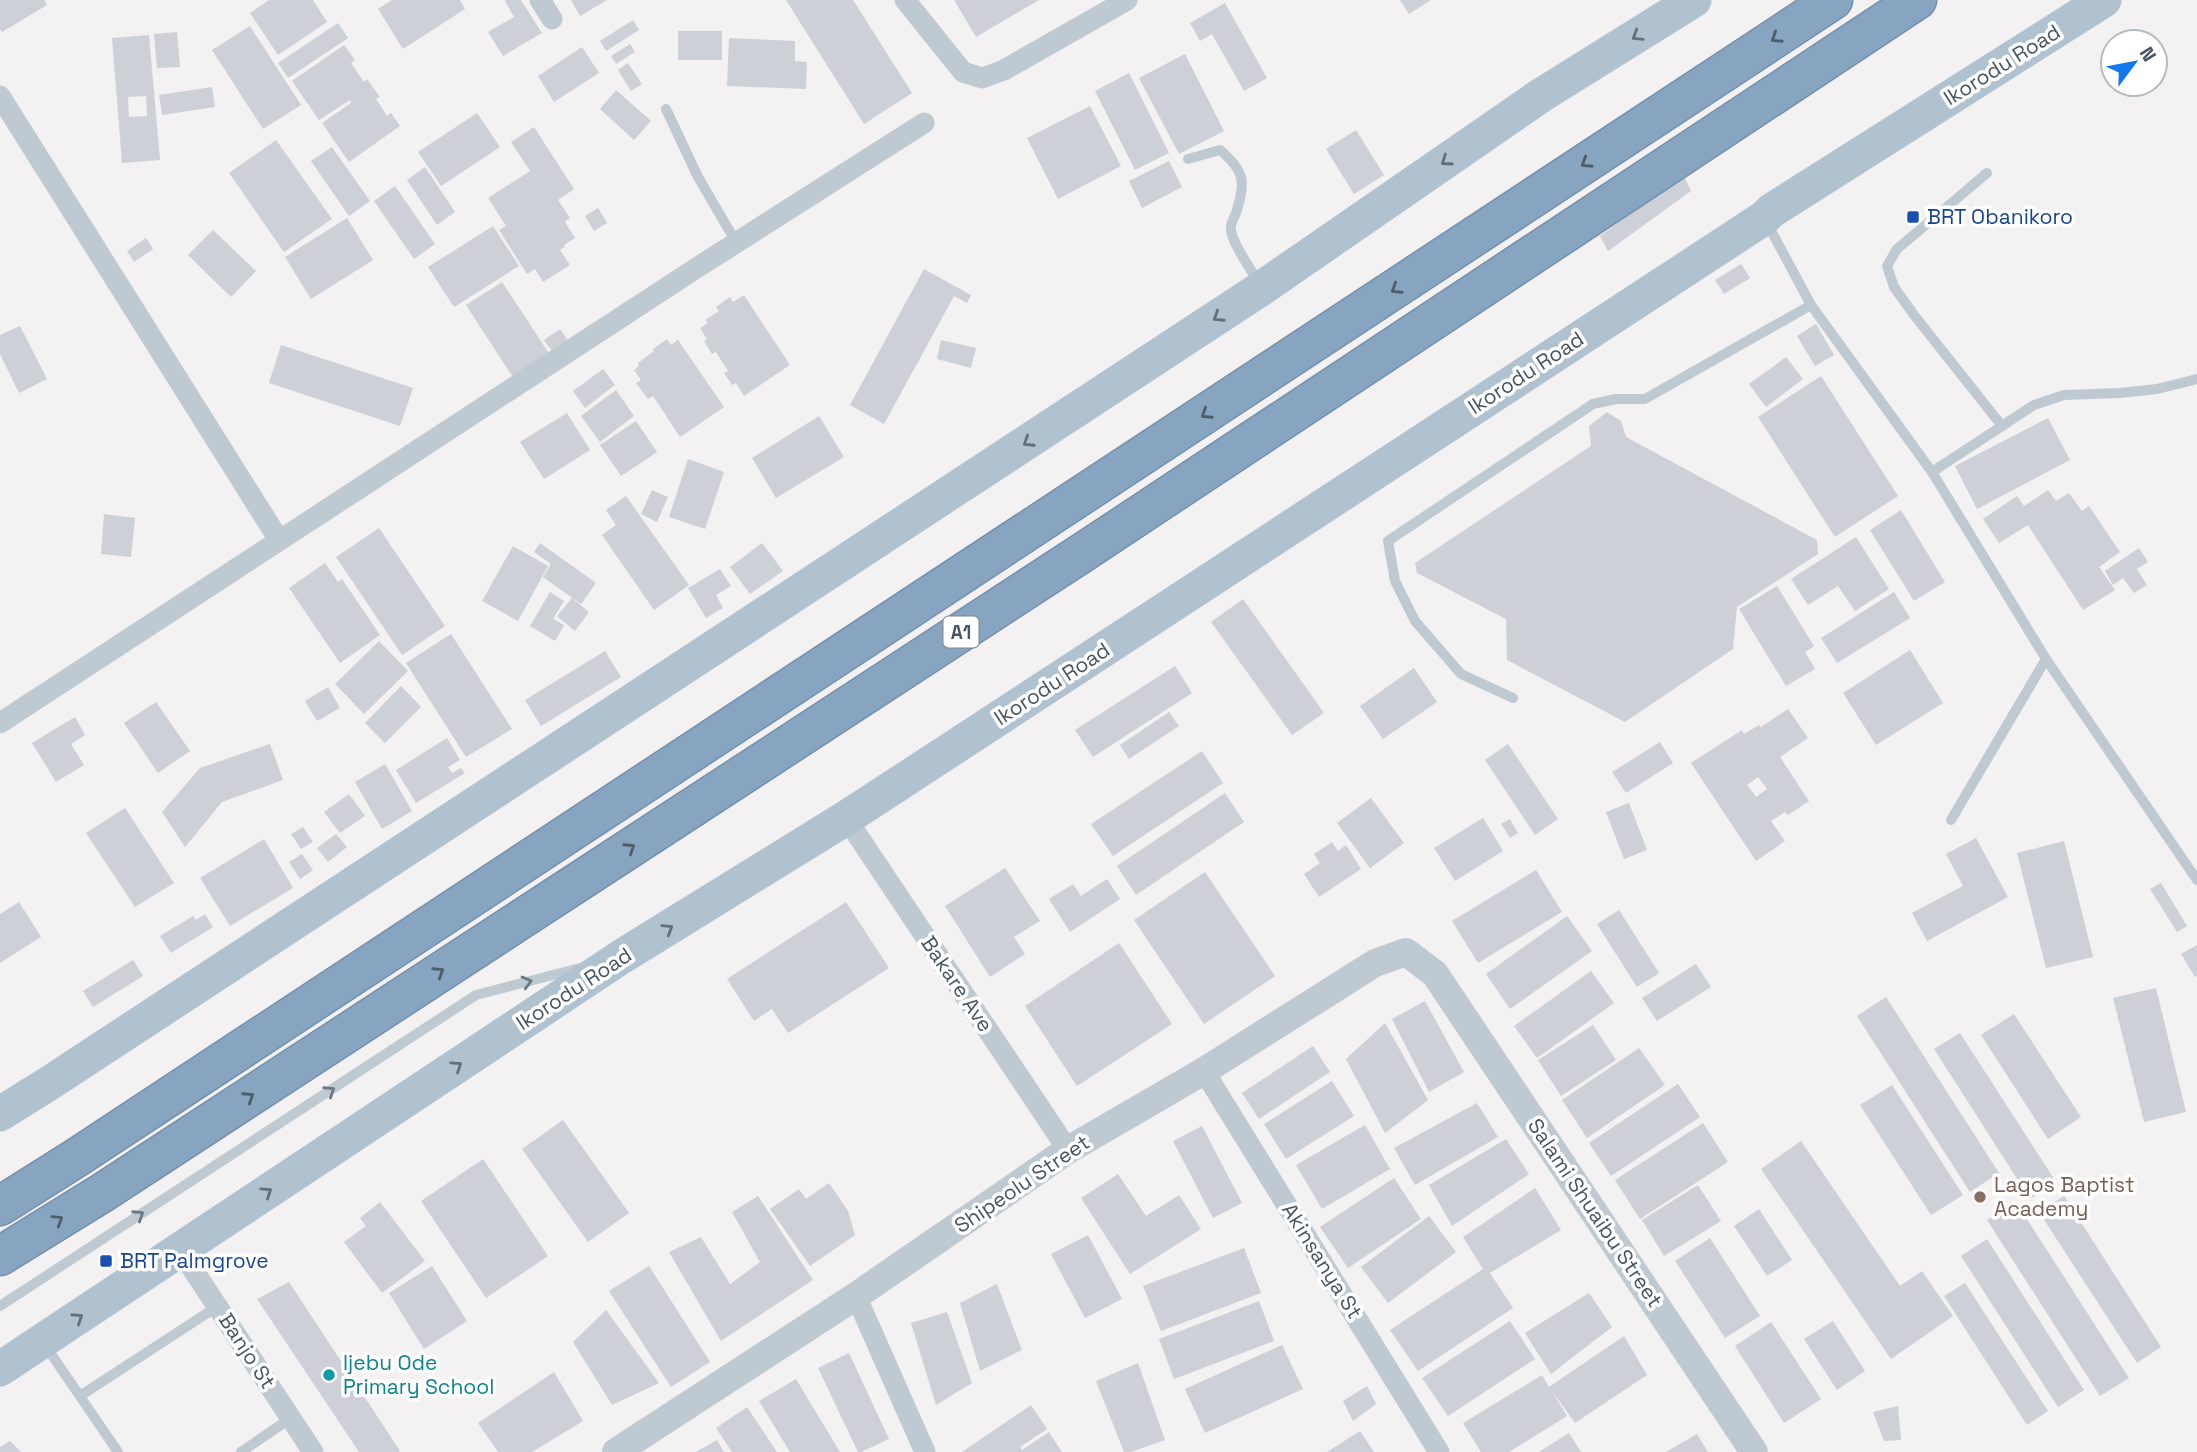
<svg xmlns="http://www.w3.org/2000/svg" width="2197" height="1452" font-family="'Space Grotesk',sans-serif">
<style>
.building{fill:#cdd0d6;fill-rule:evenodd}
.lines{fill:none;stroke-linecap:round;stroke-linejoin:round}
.motorway-casing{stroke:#7390ad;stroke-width:41}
.service{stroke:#bfc9d1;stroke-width:10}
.minor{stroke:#bfc9d1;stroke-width:21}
.tertiary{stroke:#bfc9d1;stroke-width:28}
.primary{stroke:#b0c1d0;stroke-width:35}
.motorway{stroke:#87a5c1;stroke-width:38}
.oneway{stroke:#62707c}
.oneway2{stroke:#4e5d6a}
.oneway3{stroke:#6c7882}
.transit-dot{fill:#1a4fb4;stroke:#fff;stroke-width:2.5}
.education-dot{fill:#8d6e63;stroke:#fff;stroke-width:2.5}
.culture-dot{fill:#0f9aa8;stroke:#fff;stroke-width:2.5}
.labels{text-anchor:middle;stroke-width:7;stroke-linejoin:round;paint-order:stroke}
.shield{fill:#fff;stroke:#7f8890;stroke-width:2}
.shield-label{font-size:19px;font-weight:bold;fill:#485560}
.street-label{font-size:21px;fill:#485560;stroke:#fff}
.transit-label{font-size:21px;fill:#164399;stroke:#fff;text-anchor:start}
.education-label{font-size:21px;fill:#785e54;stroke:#fff;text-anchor:start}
.culture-label{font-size:21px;fill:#0d838f;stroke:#fff;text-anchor:start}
</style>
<rect width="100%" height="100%" fill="#f3f1f1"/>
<!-- building -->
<g class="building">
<polygon points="0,0 44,0 47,5 2,32 0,29"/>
<polygon points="269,0 313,0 327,22 278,55 250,13"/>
<polygon points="392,0 460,0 465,9 403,49 378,9"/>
<polygon points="507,0 521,0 542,33 503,56 488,32 514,17 505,1"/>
<polygon points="571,0 607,0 580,16"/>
<polygon points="786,0 853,0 912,93 864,124"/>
<polygon points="954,0 1039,0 976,37"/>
<polygon points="1400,0 1431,0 1409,14"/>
<polygon points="1225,3 1267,78 1244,91 1212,34 1200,41 1190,23"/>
<polygon points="633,20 639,30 606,51 600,41"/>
<polygon points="338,23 348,38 288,78 278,63"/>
<polygon points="250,26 301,105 263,129 212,50"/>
<rect x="678" y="31" width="44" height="29"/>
<polygon points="177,32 180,67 157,68 154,34"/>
<path d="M 149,35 L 160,160 L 122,163 L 112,38 ZM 146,96 L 147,116 L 129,117 L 128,97 Z"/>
<polygon points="729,38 795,41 795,61 807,62 806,89 727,86"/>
<polygon points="630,44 635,52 616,64 611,56"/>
<polygon points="344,45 355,60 351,63 364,82 367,79 380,97 376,99 387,116 391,113 400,126 349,162 322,123 351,103 350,100 319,120 292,81"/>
<polygon points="582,47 599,73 554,102 538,76"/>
<polygon points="1185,54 1224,131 1179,154 1139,78"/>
<polygon points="628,63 642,84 631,91 618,70"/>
<polygon points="1129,73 1169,153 1135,170 1095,91"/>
<polygon points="212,87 215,107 162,115 159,95"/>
<polygon points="616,90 651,121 634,140 600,109"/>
<polygon points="1090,106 1121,166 1058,199 1027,138"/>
<polygon points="477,113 500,147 441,186 418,152"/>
<polygon points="534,127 574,189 558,200 570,218 565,222 575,238 564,245 565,247 560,250 570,265 543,282 535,269 527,274 499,230 506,226 488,198 530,171 511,142"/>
<polygon points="1356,130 1384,175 1354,194 1326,149"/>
<polygon points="276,140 332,219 284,252 229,173"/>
<polygon points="332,147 370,201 349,216 311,161"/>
<polygon points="1169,161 1182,187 1142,208 1129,181"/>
<polygon points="425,167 455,212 437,225 407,180"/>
<polygon points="1684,176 1691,191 1608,251 1600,236"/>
<polygon points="395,186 435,244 414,259 374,201"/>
<polygon points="598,208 607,223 594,231 585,216"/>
<polygon points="347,218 373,260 311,299 285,257"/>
<polygon points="493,226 519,266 454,307 428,267"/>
<polygon points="213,230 256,271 231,297 188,255"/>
<polygon points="146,238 153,249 134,262 127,251"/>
<polygon points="1741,264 1750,278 1724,294 1715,280"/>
<polygon points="924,269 971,295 967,303 954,296 884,424 850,405"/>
<polygon points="502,282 552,358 516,382 466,305"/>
<polygon points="744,295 790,365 744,396 736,383 732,385 724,373 728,371 716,352 712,354 704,341 707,339 700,328 708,323 705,320 719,311 716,307 730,297 733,302"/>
<polygon points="1816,324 1834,355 1815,366 1797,336"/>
<polygon points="20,326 47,379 19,393 0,354 0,335"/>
<polygon points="560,329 572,346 556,357 544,340"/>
<polygon points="667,339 671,345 678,340 724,407 680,437 653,396 648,399 636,383 641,380 634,370 639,366 638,363 654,351 653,349"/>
<polygon points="941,340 976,348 971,368 937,359"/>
<polygon points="281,345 413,388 400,426 269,383"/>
<polygon points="1786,357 1803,379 1766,407 1749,384"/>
<polygon points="603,369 615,385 585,408 573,391"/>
<polygon points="1821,376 1898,496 1835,537 1758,417"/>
<polygon points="616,390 634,416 600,442 581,416"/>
<polygon points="1607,412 1621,421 1626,437 1817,540 1818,554 1737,607 1733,649 1625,722 1507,660 1506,619 1417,573 1415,563 1591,446 1589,426"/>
<polygon points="567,413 590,450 544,479 520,442"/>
<polygon points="819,416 844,457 776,498 752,458"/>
<polygon points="2048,418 2070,460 1977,509 1955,466"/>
<polygon points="636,421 657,452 621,476 600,445"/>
<polygon points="688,459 724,472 705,529 669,517"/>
<polygon points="652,490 668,497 657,522 641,514"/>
<polygon points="2048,490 2056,501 2069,493 2082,511 2089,506 2120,552 2099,567 2115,590 2083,610 2028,525 1999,543 1983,519 2017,496 2024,506"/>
<polygon points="626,496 689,585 654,610 602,535 616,525 606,510"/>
<polygon points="1901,510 1945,582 1914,601 1870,530"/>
<polygon points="104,514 135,518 131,557 101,554"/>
<polygon points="379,528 445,626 402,655 336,557"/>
<polygon points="1856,537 1889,589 1855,611 1838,586 1808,605 1791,579"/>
<polygon points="540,543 596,583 581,604 543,577 551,564 534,552"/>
<polygon points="762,543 783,571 750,594 730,567"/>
<polygon points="513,546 548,566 518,621 482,601"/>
<polygon points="2139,548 2148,562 2137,569 2147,585 2134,593 2123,578 2113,585 2105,571"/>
<polygon points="325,563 338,582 342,579 380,635 340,663 289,588"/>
<polygon points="720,569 731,586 716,595 723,608 706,618 688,588"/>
<polygon points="1777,586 1814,646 1805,652 1815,669 1786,686 1739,609"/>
<polygon points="550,592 564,601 553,619 564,625 555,641 530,626"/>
<polygon points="1894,592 1910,618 1837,663 1821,638"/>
<polygon points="572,598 589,612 575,631 557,616"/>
<polygon points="1243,599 1324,713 1292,735 1211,622"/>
<polygon points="451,634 512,729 466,757 406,663"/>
<polygon points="379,641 408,671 364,714 335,684"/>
<polygon points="1910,650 1943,703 1876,745 1843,693"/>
<polygon points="605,651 621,677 541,726 525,700"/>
<polygon points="1175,666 1192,693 1093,757 1075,730"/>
<polygon points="1414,668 1437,702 1383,739 1360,706"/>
<polygon points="401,686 421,707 385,743 365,723"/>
<polygon points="328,687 340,708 317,721 305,701"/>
<polygon points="156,702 190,751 158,773 124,723"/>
<path d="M 1788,709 L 1808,738 L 1780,757 L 1809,801 L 1788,815 L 1785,812 L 1771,821 L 1785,841 L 1756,861 L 1691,763 L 1742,730 L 1744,734 L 1759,725 L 1761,727 ZM 1758,777 L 1767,789 L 1756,797 L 1747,785 Z"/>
<polygon points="1169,712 1179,726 1129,759 1120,745"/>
<polygon points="75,717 85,735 71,744 84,765 56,782 32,743"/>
<polygon points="447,738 460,760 448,767 452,773 461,768 465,773 416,803 396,770"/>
<polygon points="1660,742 1673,763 1626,793 1612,772"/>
<polygon points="270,744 283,780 222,802 185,847 162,812 200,768"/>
<polygon points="1508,744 1558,819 1535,835 1485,760"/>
<polygon points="1202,751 1223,783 1113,856 1091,824"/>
<polygon points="385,764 412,811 382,829 355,782"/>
<polygon points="1225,793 1244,822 1136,895 1117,866"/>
<polygon points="349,794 365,816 340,833 324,812"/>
<polygon points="1371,798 1404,843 1370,868 1337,823"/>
<polygon points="1629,803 1647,850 1624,859 1606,812"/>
<polygon points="125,808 174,883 135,907 86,833"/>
<polygon points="1483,818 1503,851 1455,881 1434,848"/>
<polygon points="1510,819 1518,833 1510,838 1501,824"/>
<polygon points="303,827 313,842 301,849 291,834"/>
<polygon points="336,834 347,847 328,862 317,848"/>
<polygon points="1976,838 2008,897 1927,941 1912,913 1963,886 1946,854"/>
<polygon points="264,839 293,888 230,926 200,878"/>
<polygon points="2064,841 2093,957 2046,968 2017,853"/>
<polygon points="1332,842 1338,851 1346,845 1361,869 1319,897 1304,874 1320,863 1314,854"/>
<polygon points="302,854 313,870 300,879 289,862"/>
<polygon points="1005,868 1040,921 1014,937 1025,954 990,977 945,906"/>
<polygon points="1536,870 1562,912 1478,963 1452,921"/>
<polygon points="1205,872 1275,976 1204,1024 1134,920"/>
<polygon points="1107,879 1120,899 1070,932 1049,899 1073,884 1081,896"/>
<polygon points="2161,883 2187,926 2177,932 2150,889"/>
<polygon points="19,902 41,937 0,963 0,914"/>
<polygon points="846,902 889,968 788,1033 772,1009 754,1021 727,979"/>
<polygon points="1619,910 1659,973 1637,987 1597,924"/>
<polygon points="205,914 213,927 171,953 160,936 193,916 196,920"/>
<polygon points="1567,916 1592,951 1510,1009 1486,974"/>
<polygon points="1119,943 1172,1024 1077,1086 1025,1006"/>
<polygon points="2197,945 2197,976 2195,977 2181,954"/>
<polygon points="133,960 143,976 93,1007 83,991"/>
<polygon points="1696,964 1711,987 1657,1021 1642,998"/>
<polygon points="1591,971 1614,1003 1537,1058 1514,1026"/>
<polygon points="2156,988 2186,1112 2144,1122 2113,998"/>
<polygon points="1886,997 1999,1173 1970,1192 1857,1016"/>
<polygon points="1425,1001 1464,1072 1429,1092 1392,1019"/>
<polygon points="2014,1014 2081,1117 2048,1139 1981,1035"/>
<polygon points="1385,1023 1428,1100 1385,1133 1346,1059"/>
<polygon points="1593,1025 1616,1060 1561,1096 1538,1060"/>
<polygon points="1960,1033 2056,1182 2030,1199 1934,1049"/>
<polygon points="1313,1046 1330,1072 1259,1119 1242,1093"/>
<polygon points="1639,1048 1665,1085 1587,1138 1562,1100"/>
<polygon points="1332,1081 1354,1116 1286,1159 1264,1124"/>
<polygon points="1678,1084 1700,1117 1611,1176 1589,1143"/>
<polygon points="1892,1085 1963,1195 1931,1215 1860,1105"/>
<polygon points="1477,1103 1498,1137 1415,1185 1394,1148"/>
<polygon points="563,1120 629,1213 588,1242 522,1149"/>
<polygon points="1703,1123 1728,1162 1640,1219 1615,1180"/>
<polygon points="1365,1125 1390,1169 1322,1209 1296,1165"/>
<polygon points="1202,1126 1242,1203 1213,1218 1173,1141"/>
<polygon points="1506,1139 1529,1174 1452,1226 1429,1185"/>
<polygon points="1801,1141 1900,1286 1922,1271 1953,1316 1891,1359 1761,1169"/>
<polygon points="483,1159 548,1256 486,1298 421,1201"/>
<polygon points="1118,1174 1146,1216 1179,1195 1201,1229 1130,1274 1081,1198"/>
<polygon points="1394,1178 1421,1219 1348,1268 1320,1227"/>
<polygon points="829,1183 848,1211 855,1235 810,1266 770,1209 799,1189 806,1199"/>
<polygon points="1698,1185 1721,1221 1664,1256 1642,1220"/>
<polygon points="1535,1188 1561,1230 1490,1273 1513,1308 1418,1371 1390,1330 1483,1269 1463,1237"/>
<polygon points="758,1196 813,1280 721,1341 669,1252 701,1237 730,1284 760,1262 732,1212"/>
<polygon points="2064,1196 2161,1347 2137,1363 2039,1212"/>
<polygon points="380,1202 425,1261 382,1293 344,1242 366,1226 360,1218"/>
<polygon points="2016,1202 2129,1378 2100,1396 1987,1220"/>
<polygon points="1759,1209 1792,1260 1767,1276 1734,1226"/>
<polygon points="1429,1216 1456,1252 1388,1303 1361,1267"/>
<polygon points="1088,1235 1122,1299 1085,1318 1051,1254"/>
<polygon points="1710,1238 1760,1316 1725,1338 1675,1261"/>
<polygon points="1987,1239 2084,1390 2058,1407 1961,1256"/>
<polygon points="1244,1248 1261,1293 1161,1331 1143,1286"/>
<polygon points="432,1266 467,1321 424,1349 389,1293"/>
<polygon points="649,1266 710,1362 671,1387 609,1291"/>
<polygon points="289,1282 400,1451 398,1452 359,1452 257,1299"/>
<polygon points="1965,1283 2048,1411 2027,1425 1944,1296"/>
<polygon points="997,1284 1022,1350 980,1371 960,1303"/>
<polygon points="1589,1293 1612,1327 1551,1374 1525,1333"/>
<polygon points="1259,1301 1274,1341 1174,1379 1159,1339"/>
<polygon points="606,1310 659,1383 612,1405 573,1342"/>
<polygon points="947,1312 972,1383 936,1405 911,1323"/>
<polygon points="1510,1321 1535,1359 1448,1416 1422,1378"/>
<polygon points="1833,1321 1865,1371 1837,1390 1804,1339"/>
<polygon points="1771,1322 1821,1399 1784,1423 1735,1346"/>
<polygon points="1624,1336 1647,1375 1575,1423 1552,1391 1567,1416 1509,1452 1481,1452 1463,1423 1542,1375 1549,1387"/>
<polygon points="1282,1345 1303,1389 1205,1433 1185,1389"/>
<polygon points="849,1353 889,1439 861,1452 858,1452 818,1368"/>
<polygon points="1138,1363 1165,1440 1131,1452 1124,1452 1096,1381"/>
<polygon points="554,1372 583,1421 532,1452 498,1452 478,1423"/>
<polygon points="796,1379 840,1452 790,1452 759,1401"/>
<polygon points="1367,1386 1376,1404 1353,1421 1343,1401"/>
<polygon points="1031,1405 1047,1429 1020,1447 1022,1450 1049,1432 1062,1452 962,1452"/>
<polygon points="1898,1406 1901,1440 1884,1441 1873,1412"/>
<polygon points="747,1407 777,1452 732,1452 716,1428"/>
<polygon points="1360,1431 1374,1452 1327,1452"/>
<polygon points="1569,1433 1581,1452 1539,1452"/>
<polygon points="1697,1434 1708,1452 1666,1452"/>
<polygon points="717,1440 724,1452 696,1452"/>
<polygon points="10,1441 21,1452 0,1452 0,1447"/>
</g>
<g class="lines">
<!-- motorway casing -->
<g class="motorway-casing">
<g id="motorway">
<polyline points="0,1206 76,1158 1833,0"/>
<polyline points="0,1256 102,1193 1082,553 1917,0"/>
</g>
</g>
<!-- service -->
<g class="service">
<polyline points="666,109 698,177 736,242"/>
<path d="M 1188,159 L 1220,150 C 1245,171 1246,182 1236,213 C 1234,217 1230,225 1231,229 C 1231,242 1252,271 1259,283"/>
<polyline points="1987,173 1897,249 1887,266 1894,287 1914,315 2002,426"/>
<polyline points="1767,223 1811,305 1932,472 2046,659 2197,880"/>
<polyline points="1932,472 2034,405 2064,395 2120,393 2157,389 2197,379"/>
<polyline points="1513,698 1461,674 1415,621 1395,581 1388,541 1593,404 1616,399 1645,399 1811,305"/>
<polyline points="1951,820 2046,659"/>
<polyline points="0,1306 476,995 580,968"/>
<polyline points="45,1345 118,1452"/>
<polyline points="80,1396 218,1306"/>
<polyline points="241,1452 291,1418"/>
</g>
<!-- minor -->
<g class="minor">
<polyline points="540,0 552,19"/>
<polyline points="905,0 963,72 982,78 1004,70 1127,0"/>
<polyline points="0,96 279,540"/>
<polyline points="0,723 698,267 924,123"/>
<polyline points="846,818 1068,1150"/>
<polyline points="1204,1071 1439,1452"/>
<polyline points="180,1250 313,1452"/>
<polyline points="856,1296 925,1452"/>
</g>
<!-- tertiary -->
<polyline class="tertiary" points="616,1452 856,1296 1068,1150 1204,1071 1375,963 1406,952 1435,974 1754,1452"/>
<!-- primary -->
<g class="primary">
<polyline points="0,1114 48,1084 1262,288 1540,96 1694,0"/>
<polyline points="0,1369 621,957 846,818 1764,218 1771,211 2104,0"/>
</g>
<!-- motorway -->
<use href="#motorway" class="motorway"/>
</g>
<!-- one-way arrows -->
<defs><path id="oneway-chevron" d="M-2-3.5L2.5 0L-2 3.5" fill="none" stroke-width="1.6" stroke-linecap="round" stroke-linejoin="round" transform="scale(1.75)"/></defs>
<g class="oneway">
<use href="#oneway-chevron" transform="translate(1637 36) rotate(148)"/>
<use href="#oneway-chevron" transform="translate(1446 161) rotate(145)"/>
<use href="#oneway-chevron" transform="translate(1218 317) rotate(147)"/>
<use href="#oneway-chevron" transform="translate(1028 442) rotate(147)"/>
<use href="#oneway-chevron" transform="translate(668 929) rotate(-32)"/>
<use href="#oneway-chevron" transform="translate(457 1066) rotate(-34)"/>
<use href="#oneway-chevron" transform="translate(267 1192) rotate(-34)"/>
<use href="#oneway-chevron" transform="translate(78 1318) rotate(-34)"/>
</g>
<g class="oneway2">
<use href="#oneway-chevron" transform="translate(1776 38) rotate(147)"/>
<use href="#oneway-chevron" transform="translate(1586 163) rotate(147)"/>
<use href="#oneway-chevron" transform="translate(1396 289) rotate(147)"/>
<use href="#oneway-chevron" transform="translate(1206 414) rotate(147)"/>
<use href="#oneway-chevron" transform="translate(630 848) rotate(-33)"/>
<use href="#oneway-chevron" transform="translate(439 972) rotate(-33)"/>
<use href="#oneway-chevron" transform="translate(249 1097) rotate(-33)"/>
<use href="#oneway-chevron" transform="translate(58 1220) rotate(-32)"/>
</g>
<g class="oneway3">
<use href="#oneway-chevron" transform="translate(527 982) rotate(-15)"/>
<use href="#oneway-chevron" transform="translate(330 1091) rotate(-33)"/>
<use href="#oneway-chevron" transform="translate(139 1215) rotate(-33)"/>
</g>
<!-- markers -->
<g class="transit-dot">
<rect x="1906" y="210" width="14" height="14" rx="3.5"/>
<rect x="99" y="1254" width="14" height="14" rx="3.5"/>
</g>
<circle class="education-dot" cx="1980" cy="1197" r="7"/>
<circle class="culture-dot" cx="329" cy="1375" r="7"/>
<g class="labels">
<!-- shield labels -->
<rect class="shield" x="943.5" y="616.5" width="35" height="31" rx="5"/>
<g class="shield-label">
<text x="961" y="639">A1</text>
</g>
<!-- street labels -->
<g class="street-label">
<text transform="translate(2002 65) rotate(-32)" y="7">Ikorodu Road</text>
<text transform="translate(1526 373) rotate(-33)" y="7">Ikorodu Road</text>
<text transform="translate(1052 684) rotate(-33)" y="7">Ikorodu Road</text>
<text transform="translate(957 984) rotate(56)" y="7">Bakare Ave</text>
<text transform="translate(574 989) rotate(-33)" y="7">Ikorodu Road</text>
<text transform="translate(1022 1184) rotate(-34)" y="7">Shipeolu Street</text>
<text transform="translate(1595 1213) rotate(56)" y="7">Salami Shuaibu Street</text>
<text transform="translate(1322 1261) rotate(58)" y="7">Akinsanya St</text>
<text transform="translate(247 1351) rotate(57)" y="7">Banjo St</text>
</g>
<!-- transit labels -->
<g class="transit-label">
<text x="1927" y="224">BRT Obanikoro</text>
<text x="120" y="1268">BRT Palmgrove</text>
</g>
<!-- education labels -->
<g class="education-label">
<text x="1994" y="1192">Lagos Baptist<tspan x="1994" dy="24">Academy</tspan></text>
</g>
<!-- culture labels -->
<g class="culture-label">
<text x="343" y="1370">Ijebu Ode<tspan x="343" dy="24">Primary School</tspan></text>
</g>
</g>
<!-- north arrow -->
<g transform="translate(2134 63) rotate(58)"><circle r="33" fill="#ffffff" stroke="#b6bbbf" stroke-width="2"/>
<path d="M0-5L12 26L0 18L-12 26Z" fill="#1278ec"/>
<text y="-10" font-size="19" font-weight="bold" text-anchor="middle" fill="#485560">N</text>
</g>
</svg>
